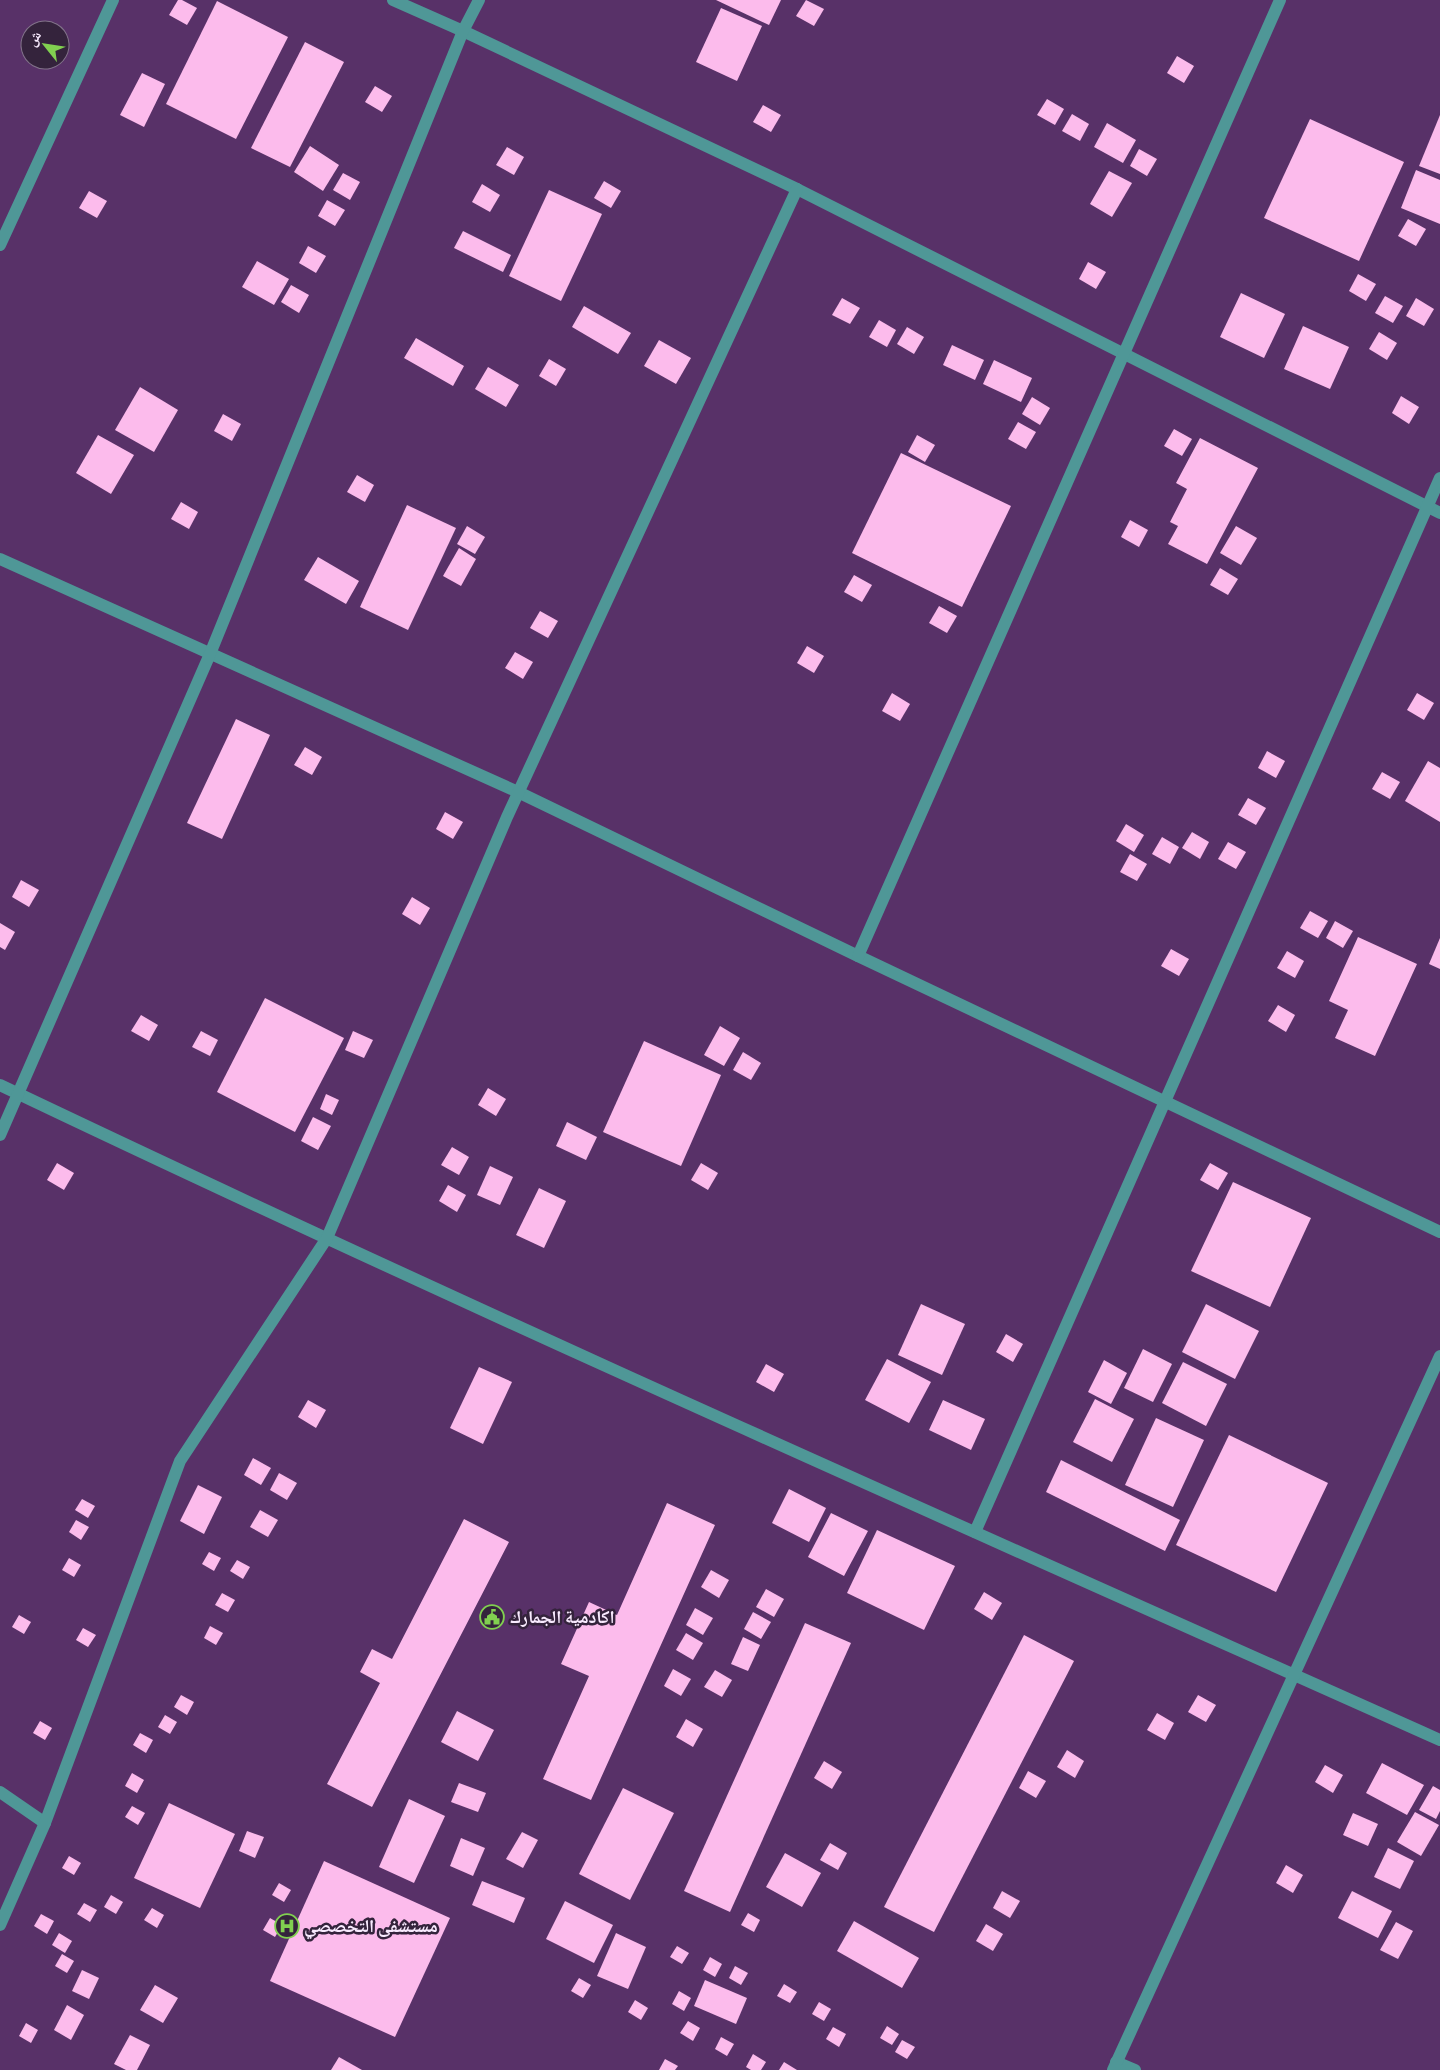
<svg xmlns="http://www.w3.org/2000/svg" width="1440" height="2070" font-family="'Fira Sans Condensed','Noto Naskh Arabic',sans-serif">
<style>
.building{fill:#fcbbec}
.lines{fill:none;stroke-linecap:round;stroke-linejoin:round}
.minor{stroke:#4f9797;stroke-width:12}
.labels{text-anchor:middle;stroke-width:5;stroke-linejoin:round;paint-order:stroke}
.poi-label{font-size:18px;font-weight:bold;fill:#f8eafe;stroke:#34233c;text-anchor:start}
</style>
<rect width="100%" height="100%" fill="#583168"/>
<!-- building -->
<g class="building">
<polygon points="178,0 182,0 197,8 187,25 169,15"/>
<polygon points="716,0 781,0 769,25"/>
<polygon points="806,0 824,9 814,26 796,16"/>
<polygon points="217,1 288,37 236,139 166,104"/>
<polygon points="721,8 762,26 737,81 696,62"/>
<polygon points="305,42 344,62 290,167 251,148"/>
<polygon points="1177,56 1194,66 1184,83 1167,73"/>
<polygon points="142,73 165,84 144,127 120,115"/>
<polygon points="375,86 392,96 382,112 365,102"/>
<polygon points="1047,99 1064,109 1055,125 1037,115"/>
<polygon points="763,105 781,115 771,132 753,122"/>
<polygon points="1072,114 1089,124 1080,141 1062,131"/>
<polygon points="1440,115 1440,174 1419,166"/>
<polygon points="1310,119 1404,162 1359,261 1264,218"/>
<polygon points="1107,123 1136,140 1123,163 1094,147"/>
<polygon points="310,146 339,165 323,191 294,172"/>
<polygon points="507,147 524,157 514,175 496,165"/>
<polygon points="1139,149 1157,159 1147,176 1130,166"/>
<polygon points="1416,170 1440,180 1440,224 1401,208"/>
<polygon points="1109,171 1132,183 1112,217 1090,204"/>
<polygon points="343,173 360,182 350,200 333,190"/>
<polygon points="604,181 621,191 611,208 594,198"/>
<polygon points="482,184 500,195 490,212 472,202"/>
<polygon points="549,190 602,214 561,301 509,276"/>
<polygon points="89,191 107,201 97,218 79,208"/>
<polygon points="327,200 345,210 335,226 318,216"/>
<polygon points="1408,219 1426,229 1416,246 1398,236"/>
<polygon points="463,231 511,255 503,272 454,248"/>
<polygon points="308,246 326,256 316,273 299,263"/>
<polygon points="257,261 289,279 274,305 242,287"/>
<polygon points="1088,262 1106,272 1096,289 1079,279"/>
<polygon points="1358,274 1376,284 1366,301 1349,291"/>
<polygon points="291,285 309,295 299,313 281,302"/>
<polygon points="1241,293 1285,314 1264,358 1220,337"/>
<polygon points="1385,296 1403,306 1393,323 1375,313"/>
<polygon points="842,298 860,308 850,324 832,315"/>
<polygon points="1416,298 1434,309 1424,326 1406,316"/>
<polygon points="584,306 631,333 618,354 572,327"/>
<polygon points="879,320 896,330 887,347 869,337"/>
<polygon points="1303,326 1349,347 1330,389 1284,369"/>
<polygon points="907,327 924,337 914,354 897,344"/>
<polygon points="1379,332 1397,343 1387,360 1369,349"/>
<polygon points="416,338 464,366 453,386 404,358"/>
<polygon points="659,340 691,358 676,384 644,366"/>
<polygon points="952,345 984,360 975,380 943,365"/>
<polygon points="549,359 566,369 556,386 539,376"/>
<polygon points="994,360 1032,378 1021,402 983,384"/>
<polygon points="488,367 519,385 506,407 475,389"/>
<polygon points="140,387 178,410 154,452 115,430"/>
<polygon points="1401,396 1419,407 1409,424 1392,413"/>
<polygon points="1032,397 1050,408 1040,425 1022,414"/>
<polygon points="223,414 241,424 232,441 214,431"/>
<polygon points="1018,422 1036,432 1026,449 1008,439"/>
<polygon points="1174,429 1192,439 1182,456 1164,446"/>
<polygon points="98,435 134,455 111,494 76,473"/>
<polygon points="917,435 935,445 925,462 908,452"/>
<polygon points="1200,438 1258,468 1207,564 1168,544 1178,526 1170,522 1187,489 1176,483"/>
<polygon points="901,453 1011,506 962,607 852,553"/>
<polygon points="357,475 374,485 365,502 347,492"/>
<polygon points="181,502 198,512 189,529 171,519"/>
<polygon points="407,505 456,528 408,630 360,607"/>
<polygon points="1130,520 1148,530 1139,547 1121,537"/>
<polygon points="467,526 485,537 475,554 457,544"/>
<polygon points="1236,526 1257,538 1241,565 1220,553"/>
<polygon points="459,548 476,559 461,586 443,576"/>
<polygon points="318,557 359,581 346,604 304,580"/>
<polygon points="1220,568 1238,579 1228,595 1210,585"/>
<polygon points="854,575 872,585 862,602 844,592"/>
<polygon points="939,606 957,616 947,633 929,623"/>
<polygon points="540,611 558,621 548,638 530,628"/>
<polygon points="807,646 824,656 814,673 797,663"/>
<polygon points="515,652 533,662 523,679 505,668"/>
<polygon points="892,693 910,704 900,721 882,711"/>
<polygon points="1417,693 1434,703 1424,720 1407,710"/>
<polygon points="236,719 270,735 222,839 187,823"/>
<polygon points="305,747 322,757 312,775 294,765"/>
<polygon points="1267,751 1285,761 1276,778 1258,768"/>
<polygon points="1428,761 1440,768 1440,822 1405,801"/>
<polygon points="1382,772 1400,782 1390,799 1372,789"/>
<polygon points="1248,798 1266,808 1256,825 1238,815"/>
<polygon points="445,812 463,822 453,839 436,829"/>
<polygon points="1126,824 1144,835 1134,852 1116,841"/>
<polygon points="1192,832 1209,842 1200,859 1182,848"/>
<polygon points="1162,837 1179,847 1170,864 1152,854"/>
<polygon points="1228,842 1246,852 1236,869 1218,859"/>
<polygon points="1130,854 1147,864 1137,881 1120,872"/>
<polygon points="21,880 39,890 29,907 12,897"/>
<polygon points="412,897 430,908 420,925 402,914"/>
<polygon points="1310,911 1328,921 1318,938 1300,928"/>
<polygon points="1335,921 1353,931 1343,948 1326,938"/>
<polygon points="0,923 15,932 5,950 0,947"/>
<polygon points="1358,937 1417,964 1375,1056 1335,1038 1348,1010 1329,1001"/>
<polygon points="1440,938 1440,969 1429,964"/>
<polygon points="1171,949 1189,959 1179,976 1161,966"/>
<polygon points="1287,951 1304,961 1295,978 1277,968"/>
<polygon points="265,998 344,1038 295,1132 217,1092"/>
<polygon points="1278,1005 1295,1015 1286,1032 1268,1021"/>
<polygon points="141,1015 158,1025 149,1041 131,1031"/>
<polygon points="720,1026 740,1038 724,1066 704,1055"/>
<polygon points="201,1031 218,1040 210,1056 192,1047"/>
<polygon points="353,1031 373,1040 364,1058 345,1050"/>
<polygon points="644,1041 721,1075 681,1166 603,1132"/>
<polygon points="743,1052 761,1063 751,1080 733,1070"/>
<polygon points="488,1088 506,1099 496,1116 478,1105"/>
<polygon points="326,1094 339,1100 332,1115 320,1109"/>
<polygon points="313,1117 331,1126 318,1150 301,1141"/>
<polygon points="567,1122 597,1137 586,1160 556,1146"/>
<polygon points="452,1147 469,1157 459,1175 441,1165"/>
<polygon points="57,1163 74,1173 64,1190 47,1180"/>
<polygon points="701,1163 718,1173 708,1190 691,1180"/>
<polygon points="1210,1163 1228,1173 1218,1190 1200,1180"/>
<polygon points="490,1166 513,1177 500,1205 477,1195"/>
<polygon points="1233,1182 1311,1218 1270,1307 1191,1271"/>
<polygon points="448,1185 466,1195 457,1212 439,1201"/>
<polygon points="539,1188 566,1201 544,1248 516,1235"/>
<polygon points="921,1304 965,1324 942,1375 898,1355"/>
<polygon points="1206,1304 1259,1331 1235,1379 1182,1352"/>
<polygon points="1006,1334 1023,1344 1013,1362 996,1352"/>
<polygon points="1143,1349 1172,1364 1153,1402 1124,1388"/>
<polygon points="887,1359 931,1382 909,1423 865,1400"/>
<polygon points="1104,1360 1127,1373 1111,1404 1088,1392"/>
<polygon points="1183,1362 1227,1384 1206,1426 1162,1403"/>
<polygon points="766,1364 784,1374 774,1392 756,1382"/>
<polygon points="479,1367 512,1382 483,1444 450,1428"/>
<polygon points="1095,1399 1134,1419 1112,1462 1073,1442"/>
<polygon points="308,1400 326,1410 316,1428 298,1417"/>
<polygon points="943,1400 985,1419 971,1450 929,1430"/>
<polygon points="1156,1418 1204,1440 1173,1507 1125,1485"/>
<polygon points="1229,1435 1328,1483 1276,1592 1176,1545"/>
<polygon points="253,1458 271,1468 261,1485 244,1475"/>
<polygon points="1061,1460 1180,1520 1165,1551 1046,1492"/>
<polygon points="279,1473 297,1483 287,1500 270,1490"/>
<polygon points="198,1485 222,1497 204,1534 180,1521"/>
<polygon points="789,1489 826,1508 809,1542 772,1523"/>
<polygon points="82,1499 95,1506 88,1518 75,1510"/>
<polygon points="667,1503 715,1525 591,1800 543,1779 589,1676 561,1664 589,1602 617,1615"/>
<polygon points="260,1510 278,1520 268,1537 250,1527"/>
<polygon points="831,1513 868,1531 844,1576 808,1557"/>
<polygon points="464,1519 509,1542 372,1807 327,1784 380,1683 360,1672 372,1649 392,1659"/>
<polygon points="76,1520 89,1527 81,1540 69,1532"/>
<polygon points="877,1530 955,1566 924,1630 847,1593"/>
<polygon points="209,1552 221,1558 214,1571 202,1564"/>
<polygon points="69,1558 81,1565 74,1577 62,1570"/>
<polygon points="237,1560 250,1567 243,1579 230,1571"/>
<polygon points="711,1570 729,1580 719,1598 701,1587"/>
<polygon points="766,1589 784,1599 774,1617 756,1607"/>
<polygon points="984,1592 1002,1603 992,1620 974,1609"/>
<polygon points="222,1593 235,1600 228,1612 215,1605"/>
<polygon points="695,1608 713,1618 703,1635 686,1625"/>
<polygon points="753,1612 771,1622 761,1639 744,1629"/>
<polygon points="19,1615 31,1622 24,1634 12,1627"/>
<polygon points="805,1623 851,1643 730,1912 684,1891"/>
<polygon points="210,1626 223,1633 216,1645 204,1638"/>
<polygon points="83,1628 96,1635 88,1647 76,1640"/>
<polygon points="686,1633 703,1643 693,1660 676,1650"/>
<polygon points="1024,1635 1074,1661 934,1932 884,1907"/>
<polygon points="743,1637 760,1645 748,1671 731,1664"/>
<polygon points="673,1669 691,1679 681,1696 664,1686"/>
<polygon points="715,1670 732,1680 722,1697 704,1687"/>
<polygon points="181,1695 194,1702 187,1715 174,1707"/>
<polygon points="1198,1695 1216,1705 1206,1722 1188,1712"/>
<polygon points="457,1711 494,1730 478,1761 441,1742"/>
<polygon points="1157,1713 1174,1723 1165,1740 1147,1730"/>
<polygon points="165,1715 177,1722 170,1734 158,1727"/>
<polygon points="686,1719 703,1729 693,1747 676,1737"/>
<polygon points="40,1721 52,1728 45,1740 33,1733"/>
<polygon points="140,1733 153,1740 146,1753 133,1745"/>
<polygon points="1067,1750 1084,1761 1075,1778 1057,1767"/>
<polygon points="824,1761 842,1772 832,1789 814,1778"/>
<polygon points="1382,1763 1424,1785 1407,1815 1366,1793"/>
<polygon points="1325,1765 1343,1775 1333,1793 1315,1782"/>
<polygon points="1028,1771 1046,1781 1036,1798 1019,1788"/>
<polygon points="132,1773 144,1780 137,1793 125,1786"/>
<polygon points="459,1783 486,1793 478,1812 451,1802"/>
<polygon points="1433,1786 1440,1790 1440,1811 1436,1819 1419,1810"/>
<polygon points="623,1788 674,1813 630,1900 579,1874"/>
<polygon points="409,1799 445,1816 414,1883 379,1867"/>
<polygon points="169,1803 235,1834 200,1908 134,1878"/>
<polygon points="132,1806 145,1813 138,1825 125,1817"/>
<polygon points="1415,1812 1439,1825 1421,1856 1397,1842"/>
<polygon points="1353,1813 1378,1824 1368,1846 1343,1835"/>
<polygon points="247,1831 264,1837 255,1858 239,1851"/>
<polygon points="522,1832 538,1840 523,1868 506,1859"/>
<polygon points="461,1838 485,1848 473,1876 450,1866"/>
<polygon points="830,1843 847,1853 838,1870 820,1860"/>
<polygon points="1388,1848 1414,1861 1400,1889 1374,1877"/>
<polygon points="785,1853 821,1873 802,1907 766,1887"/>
<polygon points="69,1856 81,1863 74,1875 62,1868"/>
<polygon points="324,1861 450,1918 395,2037 270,1981"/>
<polygon points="1286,1865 1303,1875 1293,1893 1276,1883"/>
<polygon points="482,1881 525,1898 514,1923 472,1905"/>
<polygon points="279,1883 291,1890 284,1902 272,1895"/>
<polygon points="1002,1891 1020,1901 1010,1918 993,1908"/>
<polygon points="1352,1891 1392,1911 1378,1938 1338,1918"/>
<polygon points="111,1895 123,1902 116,1914 104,1907"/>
<polygon points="565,1901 613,1925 594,1963 546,1939"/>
<polygon points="84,1903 97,1910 90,1922 77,1914"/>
<polygon points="152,1908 164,1915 157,1928 144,1920"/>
<polygon points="748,1913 760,1920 754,1932 741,1925"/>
<polygon points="41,1914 54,1921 47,1934 34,1926"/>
<polygon points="270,1918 282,1925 275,1937 263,1930"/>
<polygon points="854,1921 919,1958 902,1988 837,1951"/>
<polygon points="1396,1922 1413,1931 1398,1959 1380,1950"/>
<polygon points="986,1924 1003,1934 993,1951 976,1941"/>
<polygon points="59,1933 72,1941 65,1953 52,1945"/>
<polygon points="616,1933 646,1947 628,1989 597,1976"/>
<polygon points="677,1946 689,1953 682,1964 670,1957"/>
<polygon points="62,1954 74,1961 67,1973 55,1966"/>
<polygon points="710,1957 722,1964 715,1977 703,1970"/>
<polygon points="735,1966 748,1973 741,1985 729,1978"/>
<polygon points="82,1970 99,1978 89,1999 72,1991"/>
<polygon points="579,1978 591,1985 583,1998 571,1991"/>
<polygon points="705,1980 747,1998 736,2024 694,2006"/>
<polygon points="784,1984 797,1992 790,2003 777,1996"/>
<polygon points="155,1985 178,1998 163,2023 140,2010"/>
<polygon points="679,1991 691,1998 684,2011 672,2004"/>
<polygon points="635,2000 648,2008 641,2020 628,2012"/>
<polygon points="819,2002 831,2009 824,2021 812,2014"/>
<polygon points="67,2005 84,2015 71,2040 54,2030"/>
<polygon points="688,2021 700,2028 693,2041 680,2033"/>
<polygon points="26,2023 38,2030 31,2043 19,2036"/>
<polygon points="887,2026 899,2034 892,2045 880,2038"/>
<polygon points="833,2027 846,2034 839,2047 826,2039"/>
<polygon points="130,2035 150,2045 137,2070 126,2070 114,2064"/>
<polygon points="721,2037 734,2044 727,2056 715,2049"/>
<polygon points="902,2040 915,2047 907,2059 895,2052"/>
<polygon points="753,2054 766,2062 761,2070 751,2070 746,2067"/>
<polygon points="339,2057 362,2070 331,2070"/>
<polygon points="665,2059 678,2066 675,2070 659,2070"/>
<polygon points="784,2062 797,2070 779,2070"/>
</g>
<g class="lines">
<!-- minor -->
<g class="minor">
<polyline points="393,0 463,31 797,189 1440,513"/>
<polyline points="0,245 113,0"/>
<polyline points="0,559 518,792 858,956 1440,1232"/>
<polyline points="858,956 1280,0"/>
<path d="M 0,1085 C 476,1312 959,1525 1440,1740"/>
<polyline points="0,1135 210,654 463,31 479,0"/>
<polyline points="975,1532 1440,478"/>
<polyline points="0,1792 45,1823"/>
<polyline points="0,1925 45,1823 180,1461 327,1238 507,817 797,189"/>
<polyline points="1116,2062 1135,2070"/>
<polyline points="1113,2070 1440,1356"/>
</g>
</g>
<!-- icons -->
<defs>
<g id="civic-ring" transform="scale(1.25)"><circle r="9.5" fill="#34233c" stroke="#81d050" stroke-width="1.5"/><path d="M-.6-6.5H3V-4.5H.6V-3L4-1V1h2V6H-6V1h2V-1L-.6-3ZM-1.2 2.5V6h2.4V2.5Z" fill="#81d050"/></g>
<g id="hospital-ring" transform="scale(1.25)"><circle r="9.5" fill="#34233c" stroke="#81d050" stroke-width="1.5"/><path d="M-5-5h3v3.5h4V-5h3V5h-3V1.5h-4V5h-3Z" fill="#81d050"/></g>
</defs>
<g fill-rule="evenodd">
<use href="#civic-ring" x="492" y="1617"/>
<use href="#hospital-ring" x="287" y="1926"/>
</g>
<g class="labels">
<!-- poi labels -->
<g class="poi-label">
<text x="510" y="1623">اكادمية الجمارك</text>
<text x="304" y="1932">مستشفى التخصصي</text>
</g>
</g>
<!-- north arrow -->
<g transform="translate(45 45) rotate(300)"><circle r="24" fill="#34233c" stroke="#82738a"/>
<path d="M0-4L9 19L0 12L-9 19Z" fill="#81d050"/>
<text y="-8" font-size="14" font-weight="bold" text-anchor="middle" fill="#f8eafe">ش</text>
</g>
</svg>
